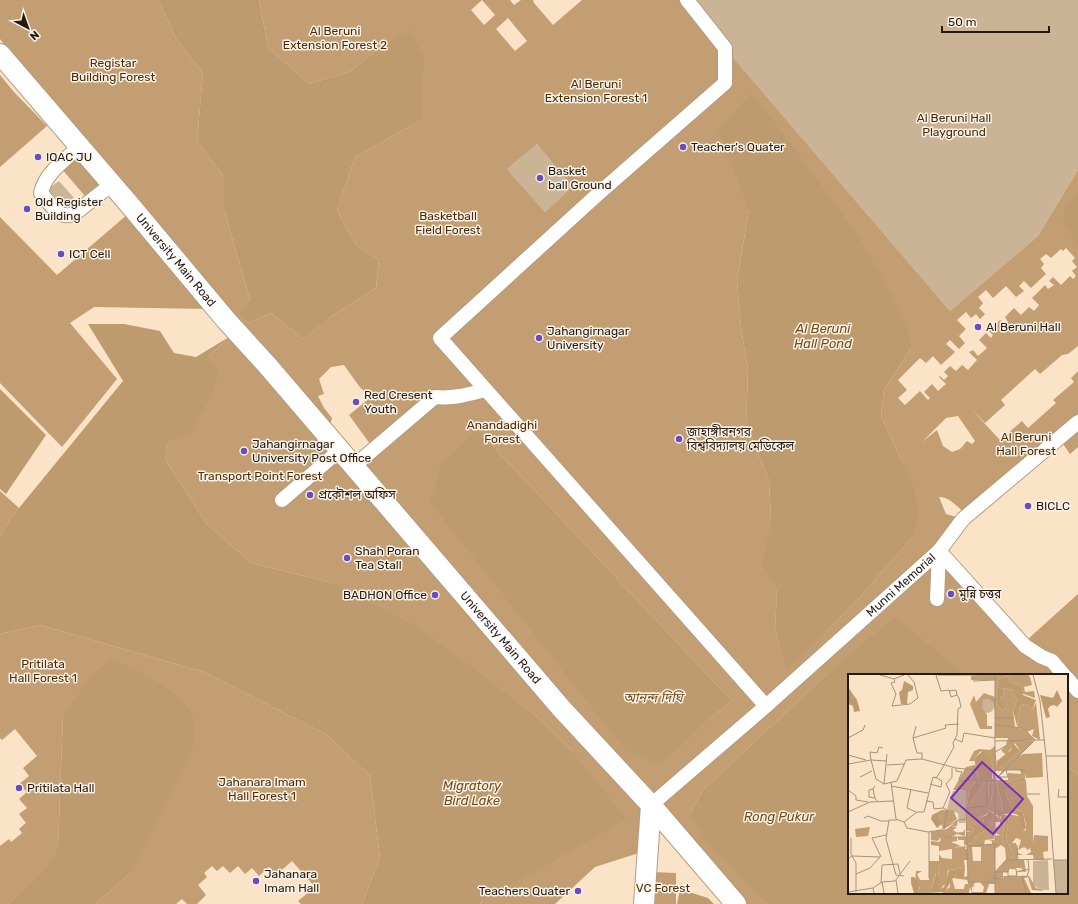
<svg xmlns="http://www.w3.org/2000/svg" width="1078" height="904" font-family="Rubik,'Noto Sans Bengali',sans-serif">
<style>
.green{fill:#cbb396}
.forest{fill:#c29e72;fill-rule:evenodd}
.water{fill:#be9b6f}
.lines{fill:none;stroke-linecap:round;stroke-linejoin:round}
.street-casing{stroke:#b39c81;stroke-width:16}
.secondary-casing{stroke:#b39c81;stroke-width:22}
.street{stroke:#fff;stroke-width:14}
.secondary{stroke:#fff;stroke-width:20}
.poi-dot{fill:#684cc5;stroke:#fcf2e7;stroke-width:1.5}
.labels{text-anchor:middle;stroke-width:3;stroke-linejoin:round;paint-order:stroke}
.park-label{font-size:12px;fill:#472e09;stroke:#fcf2e7}
.poi-label{font-size:12px;fill:#231b10;stroke:#fcf2e7;text-anchor:start}
.street-label{font-size:12px;fill:#231b10;stroke:#fcf2e7}
.water-label{font-size:13px;font-style:italic;fill:#704c17;stroke:#fcf2e7}
.inset-road{fill:none;stroke:#a4937d;stroke-width:1}
.view{fill:#7b2cbf;fill-opacity:0.15;stroke:#7b2cbf;stroke-width:2}
.inset-edge{fill:none;stroke:#231b10;stroke-width:2}
</style>
<rect width="100%" height="100%" fill="#fae3c6"/>
<!-- green -->
<g class="green">
<polygon points="684,0 1078,0 1078,170 1038,236 950,311"/>
<polygon points="537,144 572,187 545,212 507,169"/>
<polygon points="59,181 74,198 64,208 48,189"/>
</g>
<!-- forest -->
<g class="forest">
<path d="M 0,0 L 158,0 L 177,40 L 203,73 L 197,141 L 224,177 L 224,210 L 250,300 L 242,318 L 243,317 L 248,323 L 271,313 L 303,339 L 329,318 L 376,288 L 379,260 L 356,245 L 337,210 L 355,157 L 421,120 L 380,47 L 351,71 L 309,84 L 268,47 L 259,0 L 510,0 L 514,5 L 521,0 L 533,0 L 534,3 L 553,25 L 582,0 L 684,0 L 950,311 L 1038,236 L 1078,170 L 1078,346 L 1068,354 L 1062,355 L 1040,374 L 1035,369 L 1001,400 L 1005,405 L 985,423 L 970,408 L 1000,440 L 1022,421 L 1028,428 L 1056,403 L 1053,400 L 1074,382 L 1071,378 L 1078,371 L 1078,422 L 967,516 C 959,508 950,497 939,497 L 946,514 L 963,519 L 939,551 L 1026,646 L 1028,639 L 1078,594 L 1078,775 L 1067,766 L 1067,675 L 827,674 L 703,790 L 690,813 L 767,904 L 739,904 L 651,805 L 648,850 L 595,867 L 555,904 L 480,904 L 572,751 L 534,714 L 504,692 L 333,583 L 251,563 L 206,523 L 165,459 L 169,439 L 208,357 L 229,337 L 354,466 L 435,397 L 485,390 L 434,339 L 474,387 L 429,395 L 370,444 L 349,415 L 370,398 L 359,386 L 344,365 L 331,367 L 319,379 L 324,394 L 318,396 L 324,408 L 332,418 L 329,429 L 112,184 L 0,39 ZM 482,0 L 495,15 L 484,25 L 471,10 ZM 508,18 L 527,41 L 515,51 L 496,29 ZM 537,144 L 572,187 L 545,212 L 507,169 ZM 749,210 L 911,348 L 884,390 L 881,416 L 903,463 L 911,539 L 859,598 L 786,670 L 775,628 L 777,591 L 763,564 L 771,517 L 769,481 L 746,422 L 748,370 L 741,328 L 737,280 ZM 1066,248 L 1075,258 L 1072,261 L 1077,267 L 1072,271 L 1076,276 L 1073,279 L 1070,276 L 1061,285 L 1053,277 L 1049,281 L 1054,285 L 1048,289 L 1045,285 L 1032,298 L 1039,305 L 1034,311 L 1029,307 L 1021,315 L 1014,308 L 1005,317 L 1008,322 L 1005,325 L 1000,320 L 989,331 L 993,335 L 991,338 L 986,333 L 979,340 L 987,348 L 978,356 L 973,350 L 969,352 L 977,360 L 968,370 L 962,365 L 956,371 L 950,366 L 944,372 L 948,376 L 944,380 L 940,376 L 939,377 L 946,384 L 938,391 L 932,384 L 924,392 L 930,398 L 928,400 L 920,391 L 905,405 L 898,398 L 907,390 L 898,380 L 920,358 L 926,363 L 933,356 L 941,365 L 955,352 L 946,344 L 950,340 L 959,349 L 965,343 L 959,336 L 966,329 L 957,320 L 966,312 L 971,318 L 976,314 L 980,319 L 985,314 L 979,308 L 983,303 L 978,297 L 986,290 L 993,298 L 1006,286 L 1016,297 L 1024,291 L 1019,286 L 1024,281 L 1031,288 L 1046,274 L 1041,268 L 1044,264 L 1040,259 L 1046,254 L 1051,258 L 1061,249 L 1063,251 ZM 958,416 L 975,441 L 972,444 L 967,441 L 960,449 L 952,452 L 943,446 L 937,430 L 922,442 L 946,418 ZM 478,430 L 732,701 L 710,718 Z"/>
<polygon points="0,75 14,92 47,126 0,167"/>
<polygon points="81,152 104,181 85,196 61,168"/>
<polygon points="128,214 209,309 94,307 70,323 117,379 62,447 0,383 0,217 57,275"/>
<polygon points="1078,423 1078,447 1070,454 1059,438"/>
<polygon points="0,491 19,508 10,519 0,537"/>
<polygon points="40,625 204,672 327,735 370,776 380,858 362,904 301,904 298,901 315,887 292,861 276,875 269,867 259,876 252,868 245,874 238,866 230,873 223,866 217,871 212,866 204,873 207,877 198,885 206,895 197,904 187,904 182,899 176,904 95,904 132,872 63,716 58,846 47,870 8,904 0,904 0,846 9,839 11,842 22,833 19,829 26,823 19,814 27,808 19,799 27,792 19,784 29,776 23,768 37,756 15,729 2,740 0,738 0,634"/>
<polygon points="652,872 676,873 676,904 650,904"/>
</g>
<!-- water -->
<g class="water">
<polygon points="158,0 259,0 268,47 309,84 351,71 380,47 409,30 424,56 421,120 355,157 337,210 356,245 379,260 376,288 332,316 303,339 271,313 248,323 240,314 250,300 224,210 224,177 197,141 203,73 177,40"/>
<polygon points="751,93 773,120 857,234 886,284 907,325 911,348 884,390 881,416 903,463 915,491 919,516 911,539 859,598 786,671 775,628 777,591 762,564 771,517 769,481 746,422 748,370 741,328 737,280 749,210 718,130"/>
<polygon points="1078,192 1078,247 1063,221 1066,206"/>
<polygon points="88,324 124,324 160,331 174,353 196,357 229,337 208,357 219,373 211,396 190,434 169,440 165,459 206,523 251,563 333,583 419,628 534,714 572,751 626,819 559,858 482,900 480,904 362,904 380,858 370,776 327,735 204,672 40,625 0,634 0,537 10,519 123,381"/>
<polygon points="0,389 46,435 6,494 0,489"/>
<polygon points="478,430 732,701 710,718 660,765 627,752 430,502 441,464"/>
<polygon points="895,617 965,675 849,675 849,893 1067,893 1067,766 1078,775 1078,904 767,904 706,841 690,813 703,790 827,674"/>
<path d="M 111,659 C 135,669 181,690 192,714 C 197,726 194,739 192,751 L 132,872 L 95,904 L 8,904 L 46,870 L 58,846 L 63,716 L 92,675 Z"/>
<polygon points="680,889 708,898 714,904 677,904"/>
</g>
<g class="lines">
<!-- street casing -->
<g class="street-casing">
<g id="street">
<polyline points="687,0 725,48 725,83 598,194 440,338 766,706"/>
<path d="M 80,146 C 65,160 45,173 41,193 C 51,204 58,220 74,214 L 112,184"/>
<path d="M 354,466 L 435,397 C 453,399 469,394 485,390"/>
<polyline points="282,500 340,450"/>
<polyline points="937,599 939,551 963,519 1078,422"/>
<polyline points="1067,678 1078,691"/>
<path id="s1" d="M 651,805 L 766,706 L 939,551 L 1025,646 L 1042,657 L 1052,661 L 1064,675"/>
</g>
</g>
<!-- secondary casing -->
<g class="secondary-casing">
<g id="secondary">
<path id="s2" d="M 0,54 L 129,204 L 226,320 L 267,365 L 561,708 L 651,805 L 736,904"/>
<polyline points="644,904 651,805"/>
</g>
</g>
<!-- street -->
<use href="#street" class="street"/>
<!-- secondary -->
<use href="#secondary" class="secondary"/>
</g>
<!-- markers -->
<g class="poi-dot">
<circle cx="683" cy="147" r="4"/>
<circle cx="38" cy="157" r="4"/>
<circle cx="540" cy="178" r="4"/>
<circle cx="27" cy="209" r="4"/>
<circle cx="61" cy="254" r="4"/>
<circle cx="978" cy="327" r="4"/>
<circle cx="539" cy="338" r="4"/>
<circle cx="356" cy="402" r="4"/>
<circle cx="679" cy="439" r="4"/>
<circle cx="244" cy="451" r="4"/>
<circle cx="310" cy="495" r="4"/>
<circle cx="1028" cy="506" r="4"/>
<circle cx="347" cy="558" r="4"/>
<circle cx="951" cy="594" r="4"/>
<circle cx="435" cy="595" r="4"/>
<circle cx="19" cy="788" r="4"/>
<circle cx="256" cy="881" r="4"/>
<circle cx="578" cy="891" r="4"/>
</g>
<g class="labels">
<!-- park labels -->
<g class="park-label">
<text x="335" y="35">Al Beruni<tspan x="335" dy="14">Extension Forest 2</tspan></text>
<text x="113" y="67">Registar<tspan x="113" dy="14">Building Forest</tspan></text>
<text x="596" y="88">Al Beruni<tspan x="596" dy="14">Extension Forest 1</tspan></text>
<text x="954" y="122">Al Beruni Hall<tspan x="954" dy="14">Playground</tspan></text>
<text x="448" y="220">Basketball<tspan x="448" dy="14">Field Forest</tspan></text>
<text x="502" y="429">Anandadighi<tspan x="502" dy="14">Forest</tspan></text>
<text x="1026" y="441">Al Beruni<tspan x="1026" dy="14">Hall Forest</tspan></text>
<text x="260" y="480">Transport Point Forest</text>
<text x="43" y="668">Pritilata<tspan x="43" dy="14">Hall Forest 1</tspan></text>
<text x="262" y="786">Jahanara Imam<tspan x="262" dy="14">Hall Forest 1</tspan></text>
<text x="663" y="892">VC Forest</text>
</g>
<!-- poi labels -->
<g class="poi-label">
<text x="691" y="151">Teacher's Quater</text>
<text x="46" y="161">IQAC JU</text>
<text x="548" y="175">Basket<tspan x="548" dy="14">ball Ground</tspan></text>
<text x="35" y="206">Old Register<tspan x="35" dy="14">Building</tspan></text>
<text x="69" y="258">ICT Cell</text>
<text x="986" y="331">Al Beruni Hall</text>
<text x="547" y="335">Jahangirnagar<tspan x="547" dy="14">University</tspan></text>
<text x="364" y="399">Red Cresent<tspan x="364" dy="14">Youth</tspan></text>
<text x="687" y="436">জাহাঙ্গীরনগর<tspan x="687" dy="14">বিশ্ববিদ্যালয় মেডিকেল</tspan></text>
<text x="252" y="448">Jahangirnagar<tspan x="252" dy="14">University Post Office</tspan></text>
<text x="318" y="499">প্রকৌশল অফিস</text>
<text x="1036" y="510">BICLC</text>
<text x="355" y="555">Shah Poran<tspan x="355" dy="14">Tea Stall</tspan></text>
<text x="959" y="598">মুন্নি চত্তর</text>
<text x="427" y="599" text-anchor="end">BADHON Office</text>
<text x="27" y="792">Pritilata Hall</text>
<text x="264" y="878">Jahanara<tspan x="264" dy="14">Imam Hall</tspan></text>
<text x="570" y="895" text-anchor="end">Teachers Quater</text>
</g>
<!-- street labels -->
<g class="street-label">
<text dy="4" stroke="none"><textPath href="#s2" startOffset="271">University Main Road</textPath></text>
<text dy="4" stroke="none"><textPath href="#s1" startOffset="333">Munni Memorial</textPath></text>
<text dy="4" stroke="none"><textPath href="#s2" startOffset="769">University Main Road</textPath></text>
</g>
<!-- water labels -->
<g class="water-label">
<text x="823" y="333">Al Beruni<tspan x="823" dy="15">Hall Pond</tspan></text>
<text x="653" y="702">আনন্দ দিঘি</text>
<text x="472" y="790">Migratory<tspan x="472" dy="15">Bird Lake</tspan></text>
<text x="779" y="821">Rong Pukur</text>
</g>
</g>
<!-- overview -->
<g transform="translate(848 674)">
<rect width="220" height="220" fill="#fae3c6"/>
<path d="M132 32a7 7 0 1 1 14 0a7 7 0 1 1-14 0ZM 118,116 L 118,145 L 117,149 L 111,149 L 110,139 L 99,136 L 101,127 L 105,117 ZM 200,186 L 201,216 L 192,216 L 185,210 L 185,187 ZM 205,186 L 220,186 L 220,219 L 208,219 Z" fill="#cbb396"/>
<path d="M 129,1 L 180,1 L 182,3 L 184,11 L 176,13 L 177,18 L 186,17 L 187,24 L 173,19 L 172,11 L 162,8 L 161,2 L 150,5 L 148,26 L 150,33 L 156,37 L 158,34 L 151,27 L 152,24 L 157,22 L 155,14 L 165,16 L 169,27 L 165,36 L 167,53 L 175,55 L 169,52 L 172,31 L 179,30 L 184,36 L 188,29 L 192,66 L 184,62 L 186,55 L 179,58 L 176,55 L 187,66 L 171,66 L 186,67 L 170,83 L 175,80 L 194,79 L 195,103 L 178,104 L 177,99 L 177,102 L 157,109 L 148,107 L 155,133 L 154,137 L 147,141 L 153,145 L 153,141 L 158,141 L 154,165 L 163,184 L 165,181 L 158,165 L 161,140 L 173,143 L 175,157 L 178,156 L 178,151 L 175,138 L 164,134 L 157,117 L 170,107 L 178,106 L 179,122 L 185,132 L 185,169 L 186,161 L 200,162 L 200,177 L 195,178 L 196,186 L 186,186 L 185,181 L 178,181 L 183,178 L 182,174 L 180,176 L 176,173 L 170,176 L 173,166 L 168,164 L 164,169 L 168,169 L 170,179 L 175,181 L 169,181 L 169,186 L 166,186 L 176,186 L 178,198 L 169,197 L 175,196 L 173,194 L 161,194 L 160,198 L 155,198 L 155,204 L 147,204 L 156,205 L 156,202 L 181,202 L 188,214 L 196,217 L 184,216 L 180,203 L 176,204 L 183,219 L 147,219 L 147,210 L 141,210 L 138,219 L 124,219 L 122,213 L 121,219 L 94,219 L 102,213 L 102,206 L 107,200 L 116,203 L 120,202 L 120,186 L 116,186 L 117,194 L 100,196 L 98,209 L 91,216 L 88,216 L 91,199 L 86,188 L 88,199 L 84,213 L 79,219 L 70,219 L 72,213 L 67,207 L 68,197 L 74,197 L 69,200 L 72,206 L 81,206 L 81,187 L 91,187 L 91,180 L 94,184 L 104,185 L 104,175 L 91,177 L 91,172 L 83,171 L 83,167 L 91,168 L 93,166 L 91,164 L 99,163 L 90,163 L 90,167 L 83,166 L 83,158 L 99,155 L 110,146 L 109,152 L 103,152 L 109,153 L 105,156 L 109,159 L 105,159 L 115,158 L 117,155 L 117,162 L 109,160 L 103,163 L 109,163 L 109,167 L 103,168 L 113,172 L 105,174 L 118,172 L 117,175 L 119,175 L 119,171 L 116,171 L 116,166 L 110,166 L 110,163 L 118,163 L 118,158 L 123,158 L 118,157 L 118,116 L 105,116 L 118,93 L 127,91 L 127,87 L 121,87 L 126,77 L 131,75 L 142,76 L 147,72 L 149,93 L 172,77 L 167,69 L 158,81 L 153,76 L 159,71 L 160,64 L 147,64 L 147,38 L 145,28 L 140,25 L 135,26 L 134,34 L 139,41 L 139,52 L 144,52 L 144,55 L 132,55 L 122,30 L 126,21 L 128,28 L 136,19 L 147,23 L 147,6 L 123,6 L 123,2 ZM 133,77 L 145,91 L 145,105 L 131,106 L 126,84 ZM 158,96 L 172,96 L 173,100 L 160,99 L 160,106 L 147,106 L 147,97 L 154,97 L 149,104 ZM 137,107 L 121,131 L 119,131 L 121,116 L 128,108 ZM 140,108 L 146,110 L 143,127 L 141,127 ZM 140,136 L 146,139 L 139,155 L 127,163 L 125,169 L 119,170 L 120,162 L 127,155 L 120,152 L 134,152 L 136,146 L 130,144 L 139,140 ZM 147,148 L 152,148 L 152,153 L 147,154 L 147,159 L 152,161 L 147,162 L 147,171 L 146,166 L 141,166 L 144,167 L 144,170 L 136,171 L 137,166 L 146,165 ZM 153,171 L 157,174 L 158,186 L 147,198 L 147,175 ZM 124,173 L 133,173 L 133,187 L 125,187 ZM 104,204 L 120,206 L 120,210 L 117,210 L 116,215 L 107,215 ZM 128,208 L 132,208 L 136,213 L 135,218 L 124,218 L 124,213 L 127,212 L 125,211 ZM 97,136 L 105,136 L 109,145 L 95,155 L 91,142 ZM 22,153 L 20,162 L 8,163 L 7,155 Z" fill="#c29e72" fill-rule="evenodd"/>
<path d="M 161,2 L 162,8 L 172,11 L 175,21 L 188,26 L 184,36 L 179,30 L 172,31 L 169,52 L 165,36 L 169,27 L 165,16 L 155,14 L 157,22 L 152,24 L 152,27 L 158,34 L 156,37 L 150,33 L 148,26 L 150,5 ZM 56,7 L 65,12 L 65,16 L 60,18 L 59,30 L 53,30 L 51,18 L 54,16 ZM 0,13 L 9,26 L 12,37 L 6,38 L 5,32 L 0,30 ZM 209,16 L 214,27 L 209,33 L 206,31 L 202,32 L 200,35 L 202,43 L 198,44 L 192,21 L 205,24 ZM 165,69 L 172,77 L 149,94 L 149,87 L 163,76 ZM 135,77 L 145,91 L 144,106 L 131,106 L 126,84 ZM 177,102 L 177,107 L 170,107 L 157,117 L 164,134 L 175,138 L 178,154 L 175,157 L 170,141 L 164,139 L 153,141 L 152,144 L 147,139 L 154,137 L 155,133 L 148,107 L 157,109 ZM 137,107 L 121,131 L 119,131 L 121,116 L 128,108 ZM 140,108 L 146,110 L 143,127 L 141,127 ZM 94,136 L 97,136 L 91,142 L 94,150 L 89,154 L 83,145 L 84,141 ZM 140,136 L 146,140 L 139,155 L 127,163 L 125,169 L 118,170 L 120,162 L 127,155 L 120,152 L 134,152 L 136,146 L 130,144 L 139,141 ZM 161,141 L 158,165 L 165,181 L 163,184 L 154,165 L 158,142 ZM 86,189 L 88,189 L 91,201 L 89,216 L 96,213 L 101,196 L 117,194 L 116,204 L 107,200 L 97,218 L 79,219 L 84,213 L 88,200 ZM 66,203 L 72,212 L 70,219 L 66,219 L 63,209 L 63,203 Z" fill="#be9b6f"/>
<path class="inset-road" d="M 32,1 L 46,5 L 56,1M 90,1 L 129,1M 185,1 L 192,27 L 198,82 L 208,219M 46,5 L 47,8 L 43,9 L 48,20 L 44,32 L 62,30 L 70,24 L 66,8 L 60,1M 125,7 L 147,6M 101,17 L 108,16 L 109,21M 147,44 L 165,44M 147,51 L 175,54 L 187,66M 68,52 L 65,64 L 69,79 L 74,79 L 74,85M 0,64 L 15,56 L 17,51M 65,64 L 98,54 L 97,51 L 111,50M 107,65 L 114,68 L 116,59 L 147,64M 147,67 L 147,1M 147,78 L 159,71 L 159,67M 39,80 L 36,110 L 49,107 L 58,86 L 74,85 L 108,94 L 108,97 L 114,98 L 111,105 L 113,107 L 129,105M 0,81 L 18,86M 198,82 L 220,82M 0,90 L 23,86 L 22,78 L 29,79 L 31,73 L 35,74M 39,91 L 57,90M 126,92 L 127,107 L 147,107M 108,94 L 126,96M 158,96 L 177,96M 12,103 L 24,97M 151,103 L 160,103 L 158,96M 147,106 L 187,66 L 196,66M 139,107 L 139,132 L 118,134 L 120,208 L 146,208M 43,108 L 48,145 L 56,148M 36,110 L 28,105 L 23,86 L 39,87M 82,110 L 93,113 L 94,107 L 87,103M 43,112 L 80,119M 25,115 L 21,116 L 21,123 L 27,124 L 29,127M 63,115 L 59,134 L 68,138M 211,115 L 210,123 L 220,123M 0,116 L 8,122 L 8,126 L 20,128M 179,120 L 192,120M 27,124 L 25,115 L 27,112M 78,127 L 85,128 L 86,135 L 95,134 L 102,118 L 98,110 L 104,103 L 104,94M 95,134 L 99,136 L 96,155M 0,138 L 22,128 L 45,127M 16,144 L 20,142 L 33,147 L 41,147M 49,146 L 41,146 L 38,165 L 48,201 L 56,202M 56,148 L 69,138 L 76,138 L 85,103 L 88,104 L 91,100 L 106,73 L 105,69 L 109,61 L 110,35 L 113,33 L 111,24 L 109,21 L 103,23 L 101,16 L 93,17 L 88,1M 56,148 L 59,154 L 80,158 L 93,156 L 110,146 L 118,145M 3,164 L 3,180 L 8,189 L 8,218M 90,166 L 91,163 L 118,163M 169,171 L 170,186M 119,172 L 147,170M 33,183 L 24,164 L 38,161M 0,185 L 4,182 L 32,183 L 22,194 L 8,200M 206,186 L 220,186M 147,198 L 158,186 L 204,185M 147,198 L 160,198 L 160,202 L 169,202 L 168,195 L 161,194 L 160,198M 169,198 L 181,195 L 180,186M 81,204 L 81,158M 143,204 L 156,205 L 156,202M 48,206 L 50,219M 34,208 L 47,207 L 62,187M 33,209 L 34,191 L 50,190 L 52,200M 25,214 L 34,208 L 36,219M 0,218 L 25,214 L 26,219M 147,219 L 147,67 L 187,66M 178,219 L 174,202 L 179,203 L 181,195"/>
<path class="view" d="M 134,88 L 175,125 L 145,160 L 103,124 Z"/>
<rect width="220" height="220" class="inset-edge"/>
</g>
<!-- north arrow -->
<g transform="translate(28 28) rotate(139)" stroke="#fcf2e7" stroke-width="3" paint-order="stroke">
<path d="M0-3L7 15L0 10L-7 15Z" fill="#231b10"/>
<text y="-6" font-size="11" font-weight="bold" text-anchor="middle" fill="#231b10">N</text>
</g>
<!-- scale -->
<path d="M942 26v6h107v-6" fill="none" stroke="#231b10" stroke-width="2"/>
<text x="948" y="26" font-size="12" fill="#231b10" stroke="#fcf2e7" stroke-width="3" paint-order="stroke">50 m</text>
</svg>
